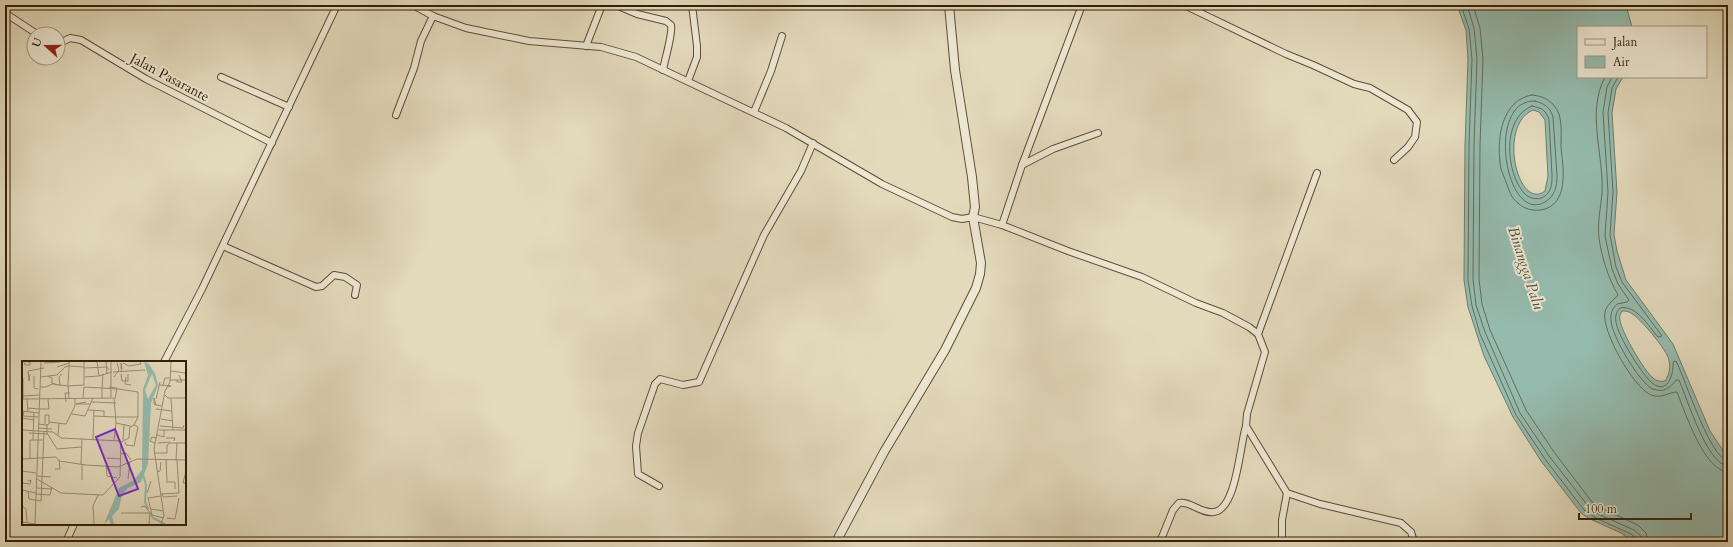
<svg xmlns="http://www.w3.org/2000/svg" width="1733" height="547" font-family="Cardo,serif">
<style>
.water{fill:#95bbae;stroke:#6d7c6b;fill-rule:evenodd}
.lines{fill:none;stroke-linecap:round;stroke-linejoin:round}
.shore{stroke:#646c5a;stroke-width:1}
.minor-casing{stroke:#5e4d34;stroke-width:8}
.tertiary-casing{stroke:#5e4d34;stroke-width:10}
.minor{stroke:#ede7d3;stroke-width:6}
.tertiary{stroke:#ede7d3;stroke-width:8}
.labels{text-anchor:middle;stroke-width:4;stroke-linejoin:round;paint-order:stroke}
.street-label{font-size:14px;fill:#321e07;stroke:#ede7d3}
.water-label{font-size:15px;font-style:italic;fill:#504d39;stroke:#ede7d3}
.inset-river{fill:none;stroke:#95bbae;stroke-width:2}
.inset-road{fill:none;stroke:#9c8f74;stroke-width:1}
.view{fill:#7b2cbf;fill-opacity:0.15;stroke:#7b2cbf;stroke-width:2}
.inset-edge{fill:none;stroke:#321e07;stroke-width:2}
</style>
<rect width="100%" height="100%" fill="#e3dabc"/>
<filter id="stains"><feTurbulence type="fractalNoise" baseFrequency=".005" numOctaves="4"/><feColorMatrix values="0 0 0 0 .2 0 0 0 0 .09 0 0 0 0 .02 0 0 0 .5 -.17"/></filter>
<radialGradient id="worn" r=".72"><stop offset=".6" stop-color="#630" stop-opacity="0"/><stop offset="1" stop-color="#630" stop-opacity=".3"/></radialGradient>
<!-- water -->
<path class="water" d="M 1457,5 L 1626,5 L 1632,27 L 1578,27 L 1578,77 L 1623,77 L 1616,89 L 1612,113 L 1617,192 L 1614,234 L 1617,251 L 1626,280 L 1673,344 L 1710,431 L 1728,458 L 1728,542 L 1634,542 L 1621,533 L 1588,518 L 1581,513 L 1541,461 L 1513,417 L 1484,356 L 1468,307 L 1464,280 L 1465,145 L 1468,59 L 1466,30 ZM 1533,110 L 1539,112 L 1545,120 L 1548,176 L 1545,191 C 1518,212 1497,125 1533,110 ZM 1622,311 C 1625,311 1628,311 1631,313 C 1641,319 1664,347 1668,357 C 1671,365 1670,374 1665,381 C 1661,382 1656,381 1653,378 C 1644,371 1621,331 1620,320 C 1619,317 1620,314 1622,311 Z"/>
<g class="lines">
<!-- shore -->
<g class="shore">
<polyline points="1461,5 1469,29 1472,59 1469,145 1468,280 1472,306 1480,334 1516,415 1545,459 1584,510 1596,518 1631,534 1636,538 1637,542"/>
<polyline points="1467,5 1474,28 1477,59 1474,145 1473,279 1476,305 1485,332 1520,413 1549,456 1588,506 1598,514 1634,530 1640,535 1642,542"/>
<polyline points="1473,5 1480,28 1483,59 1480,145 1479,279 1482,304 1490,330 1526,410 1554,452 1592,502 1601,508 1638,525 1646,533 1648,542"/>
<path d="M 1605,77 C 1586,112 1604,155 1602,192 C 1601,207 1597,223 1599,238 C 1602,259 1608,277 1618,295 C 1613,301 1607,304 1605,312 C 1601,331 1634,388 1651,395 C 1663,399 1668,392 1677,392 C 1685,412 1704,471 1728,472"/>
<path d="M 1612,77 L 1607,87 L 1603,112 L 1608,192 L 1605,236 L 1612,269 L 1618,284 L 1629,300 L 1627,302 L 1617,304 C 1613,308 1610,313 1611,320 C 1611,335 1640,384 1653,389 C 1664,393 1670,388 1676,380 L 1679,380 C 1687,398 1707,465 1728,466"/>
<path d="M 1618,77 L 1612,88 L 1608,113 L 1613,192 L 1610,235 L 1616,267 L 1622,282 L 1662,336 L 1658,337 C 1649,327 1636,304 1620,308 C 1616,312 1615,316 1616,322 C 1618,336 1640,371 1650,381 C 1666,397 1674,376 1673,362 L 1676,361 C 1685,378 1710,459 1728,461"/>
<path d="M 1532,95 C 1545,96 1554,102 1559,114 C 1562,124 1561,136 1561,147 C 1563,167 1570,205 1541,210 C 1533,211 1524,209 1518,203 C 1511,198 1509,190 1506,182 C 1504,176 1500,169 1500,162 C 1497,137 1502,100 1532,95 Z"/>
<path d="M 1535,101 C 1545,104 1550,107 1553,117 L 1557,176 C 1557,186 1555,196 1545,202 C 1505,225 1485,99 1535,101 Z"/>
<path d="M 1532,106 L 1542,109 L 1546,113 L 1549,119 L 1552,175 C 1552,181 1552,188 1548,193 C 1542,201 1530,200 1524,193 C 1506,173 1501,118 1532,106 Z"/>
</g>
<!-- minor casing -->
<g class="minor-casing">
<g id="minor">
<polyline points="413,5 433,16 466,28 529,41 601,47 636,57 786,128 882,184 952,217 962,219 973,217 1002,225 1068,251 1142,277 1196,303 1223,313 1249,327 1258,334 1265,352 1247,414 1246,426 1287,493 1320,504 1401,523 1411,532 1414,542"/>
<path d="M 616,5 L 637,14 L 666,21 L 671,25 C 673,34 665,58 663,70"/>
<polyline points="1184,5 1286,54 1313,65 1354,84 1370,88 1408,110 1417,122 1415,137 1408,147 1394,160"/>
<polyline points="5,13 37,34"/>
<polyline points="58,44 70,38 81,40 146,79 272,143"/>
<polyline points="586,46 602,5"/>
<polyline points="221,77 289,107"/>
<polyline points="688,81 697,57 697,46 692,5"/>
<polyline points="754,112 771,71 782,36"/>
<polyline points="396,115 414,68 421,41 433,16"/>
<polyline points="1022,165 1053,149 1098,133"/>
<polyline points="1002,225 1022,165 1082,5"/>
<polyline points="223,246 316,287 322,286 334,275 345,277 357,285 355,295"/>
<polyline points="1258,334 1317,173"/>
<polyline points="164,362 202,289 337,5"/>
<polyline points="659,486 638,474 636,446 638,433 655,384 660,379 683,385 699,382 764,235 801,171 813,143"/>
<polyline points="66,542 74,524"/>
<path d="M 1160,542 L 1173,510 L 1179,503 C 1191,501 1201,514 1214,512 C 1237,509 1240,443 1246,426"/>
<polyline points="1282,542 1282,520 1287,493"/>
</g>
</g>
<!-- tertiary casing -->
<g class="tertiary-casing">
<polyline id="tertiary" points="836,542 884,452 945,350 976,288 980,274 981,263 973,217 975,207 972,177 955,70 949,5"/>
</g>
<!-- minor -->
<use href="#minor" class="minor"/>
<!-- tertiary -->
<use href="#tertiary" class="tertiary"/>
</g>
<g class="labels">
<!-- street labels -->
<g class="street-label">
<text transform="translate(170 77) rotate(28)" y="5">Jalan Pasarante</text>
</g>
<!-- water labels -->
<g class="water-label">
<text transform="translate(1526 268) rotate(72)" y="5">Binangga Palu</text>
</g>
</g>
<!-- overview -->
<g transform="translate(22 361)">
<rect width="164" height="164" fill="#e3dabc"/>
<path d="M 122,1 L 127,3 L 133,13 L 130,1 L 136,24 L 129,42 L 126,103 L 119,121 L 106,127 L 100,134 L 97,148 L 90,155 L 92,163 L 89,163 L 87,158 L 82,163 L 97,127 L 112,119 L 120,109 L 121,28 L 126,14 ZM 130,13 L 134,24 L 126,38 L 123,29 Z" fill="#95bbae" fill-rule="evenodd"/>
<path class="inset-river" d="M 121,113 L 124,124 L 123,141 L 126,148M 128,152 L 131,157 L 143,163"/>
<path class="inset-road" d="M 2,1 L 3,4 L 8,4 L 8,1 L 6,2M 47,1 L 47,5 L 62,6M 75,1 L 77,15 L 90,11M 84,1 L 85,13M 22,2 L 38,1M 101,2 L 107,5 L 119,3 L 118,1M 35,6 L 47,2M 62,7 L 85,6 L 87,9M 99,10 L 100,8 L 99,2 L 99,8M 149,10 L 164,12M 91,11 L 123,9M 8,13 L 7,20 L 6,10 L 22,7M 99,13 L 100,20 L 106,20 L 106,13M 12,15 L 12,27 L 16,28M 26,15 L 30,17 L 30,22 L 36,24M 18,16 L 35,14 L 43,6 L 47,5 L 46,25 L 30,23 L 24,26 L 18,26M 63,16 L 77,15M 92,16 L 97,9 L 95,2M 104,16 L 103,23 L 109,24M 1,17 L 1,38M 148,19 L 164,19M 155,19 L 155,21 L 160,21 L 157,14M 62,24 L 62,1M 138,24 L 149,25 L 145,26M 141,24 L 143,17 L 148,17M 38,25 L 37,16 L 40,13M 87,26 L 95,27 L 93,38M 80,27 L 81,13M 96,28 L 116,31 L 116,56 L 112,64 L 108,66M 143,34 L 146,37 L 164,37M 1,35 L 18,34M 89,36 L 89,1M 47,37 L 46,25 L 62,24M 61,37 L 62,26 L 80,27M 80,37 L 80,27 L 96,28M 149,37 L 151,69M 0,38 L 92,37 L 94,62 L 108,65 L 107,77 L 99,81M 5,38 L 6,51M 134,38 L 138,21M 44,41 L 43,32 L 48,32M 64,41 L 54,43 L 69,43M 70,41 L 94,42M 134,44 L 132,37 L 132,43 L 133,44 L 135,44 L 140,45M 5,47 L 17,48M 18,48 L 27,48 L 26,38M 134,48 L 150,50M 66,49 L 82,50 L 82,55M 0,50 L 17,52M 2,50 L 1,55 L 16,56M 50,53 L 63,55 L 71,37M 72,55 L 93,56M 94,56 L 116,56M 0,57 L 12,59M 139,58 L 151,60M 27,61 L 44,63 L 53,45 L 53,37M 16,63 L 24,64 L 27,63 L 27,54 L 23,54 L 23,63M 25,64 L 25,72 L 35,88 L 59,86M 138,65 L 161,67 L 162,64M 17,67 L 30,68M 0,69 L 31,71 L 39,77 L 99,80M 137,69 L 164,69M 7,72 L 26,73M 36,74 L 37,62M 135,74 L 142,76 L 142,69M 144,77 L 153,77 L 152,80M 71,78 L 72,49M 11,79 L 12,51M 101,79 L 102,63M 92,80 L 94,62M 103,81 L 104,84 L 112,85 L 116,66 L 112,64M 133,82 L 128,80 L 130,76 L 135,77M 136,82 L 148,81M 133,92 L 145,92 L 145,84 L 148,82 L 164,82M 99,93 L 104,92 L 109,99M 85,97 L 99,98M 0,98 L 34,96 L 37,100 L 64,104 L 96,106 L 115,98 L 164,99M 8,98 L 8,79 L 21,79M 144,99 L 145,120M 154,99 L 155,82M 59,103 L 60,78M 84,104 L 85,115 L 95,117M 33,108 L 38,108 L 37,99M 0,110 L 14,112M 135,111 L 138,110 L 139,101M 15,115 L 29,116M 15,118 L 39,132 L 81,134 L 98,116 L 99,81M 106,118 L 108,100M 60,119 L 60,103M 144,121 L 153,121 L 153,128M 0,122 L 8,123 L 9,119 L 6,120M 163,122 L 161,122 L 164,110M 15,127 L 29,128M 0,129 L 14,132M 6,131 L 7,138 L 19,140 L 22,71M 125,132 L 129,120M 14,133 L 28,134 L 30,126M 139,133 L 157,132 L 155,99M 140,133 L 141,136 L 155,135M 139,135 L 126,137 L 130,154 L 141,157M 0,145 L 4,148 L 5,162M 119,146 L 123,145 L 128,152M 129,148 L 141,150M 99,152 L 128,152 L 127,163M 145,157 L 153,158 L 157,137M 0,161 L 13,163M 13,163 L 19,1M 72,163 L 71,145 L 76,134M 139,163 L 142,155 L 132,88 L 143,30 L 148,21 L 149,1"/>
<path class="view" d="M 93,68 L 116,128 L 97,135 L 74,76 Z"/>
<rect width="164" height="164" class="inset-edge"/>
</g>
<!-- margin -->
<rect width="1733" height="547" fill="none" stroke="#e3dabc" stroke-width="20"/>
<rect x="6" y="6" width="1721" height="535" fill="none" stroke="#321e07" stroke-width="2"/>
<rect x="10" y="10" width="1713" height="527" fill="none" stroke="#321e07"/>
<!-- legend -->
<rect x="1577" y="26" width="130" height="52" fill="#ede7d3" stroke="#a29781"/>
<rect x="1585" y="39" width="20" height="6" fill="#ede7d3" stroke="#a29781"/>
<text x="1613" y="46" font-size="12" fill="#321e07">Jalan</text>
<rect x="1585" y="56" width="20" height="12" fill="#95bbae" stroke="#a29781"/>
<text x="1613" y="66" font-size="12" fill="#321e07">Air</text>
<!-- north arrow -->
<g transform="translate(46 46) rotate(291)"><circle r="19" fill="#ede7d3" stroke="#a29781"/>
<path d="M0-3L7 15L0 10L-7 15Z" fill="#8f2418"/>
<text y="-6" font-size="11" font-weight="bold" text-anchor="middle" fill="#321e07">U</text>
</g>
<!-- scale -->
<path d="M1579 513v6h112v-6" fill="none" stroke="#321e07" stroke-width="2"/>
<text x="1585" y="513" font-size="12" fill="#321e07" stroke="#ede7d3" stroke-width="3" paint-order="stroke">100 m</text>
<rect width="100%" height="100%" filter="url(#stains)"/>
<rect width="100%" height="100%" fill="url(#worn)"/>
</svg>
